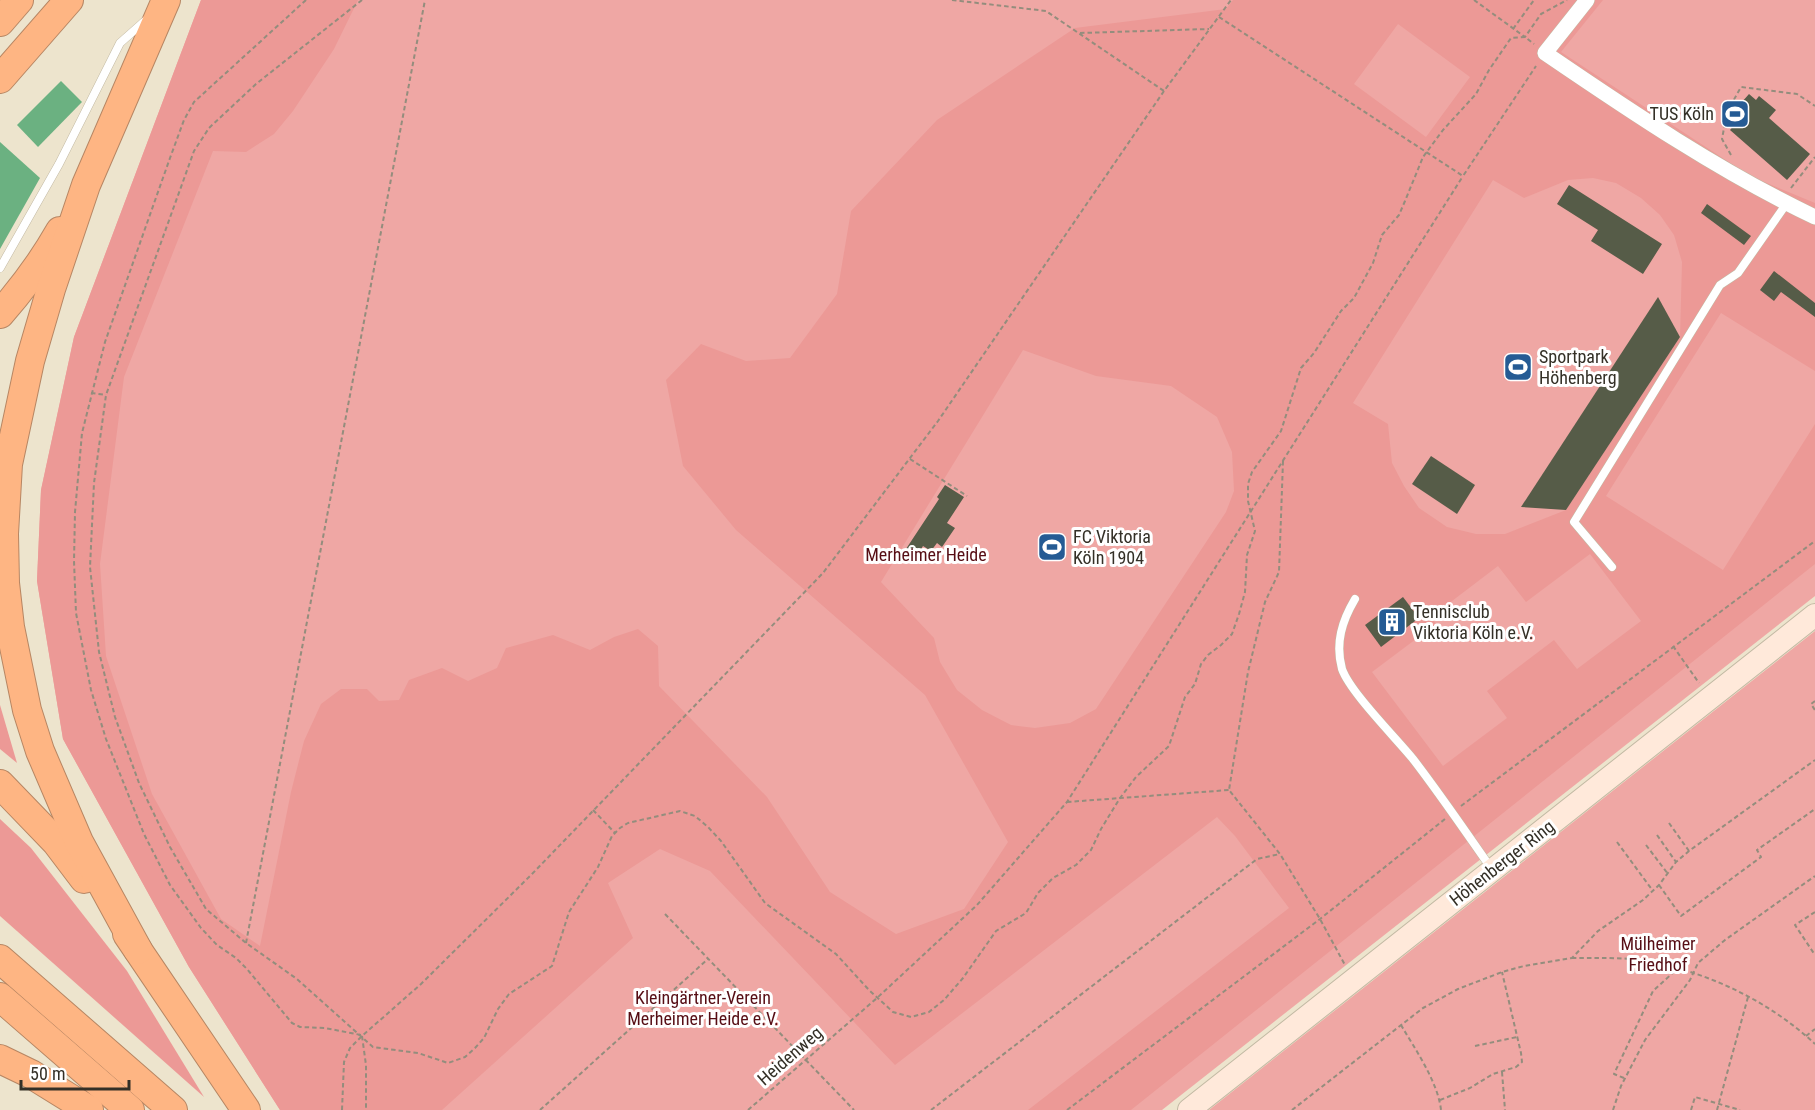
<svg xmlns="http://www.w3.org/2000/svg" width="1815" height="1110" font-family="'Roboto Condensed',sans-serif">
<style>
.green{fill:#efa7a4}
.forest{fill:#ec9996;fill-rule:evenodd}
.water{fill:#6bb181}
.building{fill:#565c48}
.lines{fill:none;stroke-linecap:round;stroke-linejoin:round}
.lane-casing{stroke:#c2b9a3;stroke-width:9}
.street-casing{stroke:#c2b9a3;stroke-width:16}
.secondary-casing{stroke:#c2b9a3;stroke-width:24}
.highway-casing{stroke:#b78663;stroke-width:30}
.path{stroke:#948d7d;stroke-width:2;stroke-dasharray:4.5 3;stroke-linecap:butt}
.lane{stroke:#fff;stroke-width:8}
.street{stroke:#fff;stroke-width:15}
.secondary{stroke:#ffe9da;stroke-width:22}
.highway{stroke:#feb583;stroke-width:28}
.labels{text-anchor:middle;stroke-width:6;stroke-linejoin:round;paint-order:stroke}
.poi-label{font-size:18px;fill:#343027;stroke:#fff;text-anchor:start}
.park-label{font-size:18px;fill:#560d14;stroke:#fff}
.street-label{font-size:18px;fill:#343027;stroke:#fff}
</style>
<rect width="100%" height="100%" fill="#ede4cd"/>
<!-- green -->
<g class="green">
<polygon points="201,0 1815,0 1815,596 1162,1110 280,1110 189,967 63,739 37,581 41,490 74,337"/>
<polygon points="1815,631 1815,1110 1209,1110"/>
</g>
<!-- forest -->
<g class="forest">
<path d="M 201,0 L 358,0 L 334,49 L 293,111 L 274,134 L 246,152 L 213,151 L 124,377 L 100,564 L 106,656 L 152,794 L 221,919 L 260,946 L 291,792 L 304,741 L 321,704 L 341,689 L 367,689 L 379,701 L 399,700 L 409,680 L 442,668 L 468,681 L 497,668 L 506,648 L 553,635 L 590,650 L 614,637 L 638,629 L 658,646 L 659,686 L 767,797 L 830,892 L 896,934 L 964,909 L 1008,842 L 925,695 L 736,530 L 683,466 L 666,380 L 701,344 L 746,361 L 790,358 L 837,294 L 851,211 L 937,120 L 1075,28 L 1226,9 L 1233,0 L 1603,0 L 1561,52 L 1750,176 L 1815,203 L 1815,371 L 1721,313 L 1606,496 L 1723,570 L 1815,424 L 1815,564 L 1131,1110 L 1028,1110 L 1289,908 L 1235,836 L 1217,817 L 895,1065 L 710,871 L 660,849 L 608,883 L 633,938 L 442,1110 L 280,1110 L 189,967 L 63,739 L 37,581 L 41,490 L 74,337 ZM 1398,24 L 1470,77 L 1426,137 L 1354,84 ZM 1593,178 L 1616,183 L 1641,198 L 1660,215 L 1674,235 L 1682,262 L 1680,337 L 1566,510 L 1505,534 L 1476,534 L 1447,527 L 1419,508 L 1404,486 L 1392,463 L 1388,424 L 1353,403 L 1493,180 L 1524,198 L 1568,180 ZM 1023,350 L 1096,376 L 1171,386 L 1217,417 L 1232,452 L 1234,491 L 1226,512 L 1096,709 L 1070,723 L 1035,728 L 1011,725 L 982,710 L 957,690 L 940,662 L 934,638 L 881,582 ZM 1590,554 L 1641,621 L 1577,669 L 1554,640 L 1487,691 L 1507,718 L 1443,766 L 1372,672 L 1436,624 L 1431,617 L 1498,566 L 1526,602 Z"/>
<polygon points="0,705 17,763 0,749"/>
<polygon points="0,819 31,848 127,971 204,1097 0,916"/>
</g>
<!-- water -->
<g class="water">
<polygon points="61,81 82,102 38,147 17,125"/>
<polygon points="0,142 40,178 0,249"/>
</g>
<!-- building -->
<g class="building">
<polygon points="1749,94 1756,100 1759,96 1776,110 1769,118 1810,154 1787,180 1730,130 1741,117 1734,111"/>
<polygon points="1569,185 1662,244 1643,274 1591,241 1598,230 1557,204"/>
<polygon points="1707,204 1751,236 1744,245 1701,213"/>
<polygon points="1774,271 1815,303 1815,317 1781,292 1774,301 1760,290"/>
<polygon points="1658,297 1680,337 1566,510 1521,507"/>
<polygon points="1431,456 1475,485 1457,514 1412,484"/>
<polygon points="945,485 964,497 947,523 955,528 942,547 937,543 931,551 923,546 915,559 904,552 939,499 937,497"/>
<polygon points="1403,597 1419,618 1381,647 1365,625"/>
</g>
<g class="lines">
<!-- lane casing -->
<g class="lane-casing">
<g id="lane">
<polyline points="0,268 59,164 120,43 146,20"/>
<polyline points="1612,567 1574,522 1720,285 1738,273 1787,203"/>
<path d="M 1355,599 C 1342,621 1335,643 1342,669 C 1350,692 1396,738 1413,759 C 1440,794 1465,831 1491,868"/>
</g>
</g>
<!-- street casing -->
<g class="street-casing">
<path id="street" d="M 1587,0 L 1545,53 C 1630,111 1722,173 1815,217"/>
</g>
<!-- secondary casing -->
<g class="secondary-casing">
<polyline id="secondary" points="1189,1110 1815,615"/>
</g>
<!-- highway casing -->
<g class="highway-casing">
<g id="highway">
<polyline points="0,22 19,0"/>
<polyline points="0,79 69,0"/>
<path d="M 0,314 C 22,289 43,261 60,231"/>
<polyline points="0,784 56,842 84,879"/>
<polyline points="127,934 246,1110"/>
<polyline points="138,950 79,842 40,751 27,710 10,627 5,583 4,534 8,464 30,361 51,289 86,185 166,0"/>
<polyline points="0,959 173,1110"/>
<polyline points="0,997 130,1110"/>
<polyline points="0,1059 31,1074 89,1110"/>
</g>
</g>
<!-- path -->
<g class="path">
<polyline points="306,0 194,102 184,120 170,158 105,342 82,433 75,512 74,561 76,613 91,690 106,739 144,834 170,885 201,928 217,945 236,958 247,969 292,1023 300,1027 325,1028 361,1035"/>
<polyline points="362,0 256,84 209,128 194,151 106,395 94,483 90,567 99,652 115,717 139,783 170,847 206,909 246,943 297,979 373,1047 418,1053 448,1063 465,1057 475,1048 484,1038 498,1009 509,994 552,966 569,912 598,867 612,836 620,828 628,823 680,811 695,816 708,827 721,841 765,903 836,954 869,990 893,1012 911,1017 929,1012 944,1000 963,978 996,931 1026,913 1038,893 1053,878 1076,865 1091,850 1101,829 1120,798 1136,777 1169,746 1185,697 1195,684 1201,664 1208,655 1221,645 1232,634 1239,614 1245,592 1247,555 1255,531 1248,501 1248,484 1252,472 1281,431 1301,368 1314,353 1341,311 1354,298 1373,263 1382,235 1399,215 1405,201 1423,157 1443,130 1476,94 1489,70 1511,38 1525,37 1534,44"/>
<polyline points="952,0 1046,11 1164,91 1231,0"/>
<polyline points="1474,0 1525,37 1541,14 1567,0"/>
<polyline points="1219,17 1463,176 1536,66"/>
<polyline points="1513,29 1534,0"/>
<polyline points="1080,33 1209,29"/>
<polyline points="1731,155 1722,139 1727,112 1741,87 1797,94 1815,106"/>
<polyline points="1791,188 1815,157"/>
<polyline points="91,393 106,395"/>
<polyline points="910,459 967,496"/>
<polyline points="1283,461 1279,572 1265,602 1248,672 1229,790 1280,854 1320,919 1345,965"/>
<polyline points="1673,646 1699,683"/>
<polyline points="1815,701 1811,704 1815,710"/>
<polyline points="1067,802 1229,790"/>
<polyline points="1461,806 1815,541"/>
<polyline points="593,810 615,833"/>
<polyline points="1669,823 1689,851"/>
<polyline points="1657,835 1676,862"/>
<polyline points="1617,842 1653,891"/>
<polyline points="1646,845 1668,874"/>
<polyline points="1659,885 1681,916 1761,857 1757,850 1815,809"/>
<polyline points="1815,912 1795,925 1815,955"/>
<polyline points="665,914 854,1110"/>
<polyline points="246,943 425,0"/>
<path d="M 1572,958 C 1595,958 1623,957 1646,961 C 1708,972 1769,1001 1815,1044"/>
<path d="M 1401,1025 C 1415,1049 1438,1082 1441,1110"/>
<polyline points="362,1036 366,1065 366,1110"/>
<polyline points="1806,1036 1815,1029"/>
<polyline points="1475,1046 1517,1037"/>
<polyline points="1502,1072 1505,1110"/>
<polyline points="1624,1078 1614,1074 1653,991 1677,969"/>
<polyline points="1440,1100 1470,1088 1493,1074 1516,1067 1522,1062 1521,1053 1502,972"/>
<polyline points="342,1110 344,1062 350,1048 362,1036 421,984 532,874 823,573 938,421 1164,91"/>
<polyline points="540,1110 708,959"/>
<polyline points="748,1110 877,998 977,905 1067,802 1463,176"/>
<polyline points="931,1110 1257,859 1280,854"/>
<polyline points="1067,1110 1320,919 1445,819"/>
<polyline points="1292,1110 1423,1008 1458,989 1502,972 1524,966 1572,958 1598,931 1643,900 1659,885 1676,862 1689,851 1815,760"/>
<polyline points="1613,1110 1621,1086 1645,1040 1690,980 1698,963 1725,940 1815,876"/>
<polyline points="1691,1110 1695,1097 1740,1110"/>
<polyline points="1717,1110 1748,997"/>
</g>
<!-- lane -->
<use href="#lane" class="lane"/>
<!-- street -->
<use href="#street" class="street"/>
<!-- secondary -->
<use href="#secondary" class="secondary"/>
<!-- highway -->
<use href="#highway" class="highway"/>
</g>
<!-- icons -->
<defs>
<g id="stadium-square" transform="scale(1.5)"><rect x="-9" y="-9" width="18" height="18" rx="4" fill="#255b94" stroke="#fff"/><path d="M0-5a6.5 5 0 1 0 0 10a6.5 5 0 1 0 0-10ZM-3.5-1.8h7v3.6h-7Z" fill="#fff"/></g>
<g id="building-square" transform="scale(1.5)"><rect x="-9" y="-9" width="18" height="18" rx="4" fill="#255b94" stroke="#fff"/><path d="M-4-6H4V6H1V3H-1V6H-4ZM-2.5-4.3h1.7v1.8h-1.7ZM.8-4.3h1.7v1.8H.8ZM-2.5-1h1.7V.8h-1.7ZM.8-1h1.7V.8H.8Z" fill="#fff"/></g>
</defs>
<g fill-rule="evenodd">
<use href="#stadium-square" x="1735" y="114"/>
<use href="#stadium-square" x="1518" y="367"/>
<use href="#stadium-square" x="1052" y="547"/>
<use href="#building-square" x="1392" y="622"/>
</g>
<g class="labels">
<!-- poi labels -->
<g class="poi-label">
<text x="1714" y="120" text-anchor="end">TUS Köln</text>
<text x="1539" y="363">Sportpark<tspan x="1539" dy="21">Höhenberg</tspan></text>
<text x="1073" y="543">FC Viktoria<tspan x="1073" dy="21">Köln 1904</tspan></text>
<text x="1413" y="618">Tennisclub<tspan x="1413" dy="21">Viktoria Köln e.V.</tspan></text>
</g>
<!-- park labels -->
<g class="park-label">
<text x="926" y="561">Merheimer Heide</text>
<text x="1658" y="950">Mülheimer<tspan x="1658" dy="21">Friedhof</tspan></text>
<text x="703" y="1004">Kleingärtner-Verein<tspan x="703" dy="21">Merheimer Heide e.V.</tspan></text>
</g>
<!-- street labels -->
<g class="street-label">
<text transform="translate(1502 863) rotate(-38)" y="6">Höhenberger Ring</text>
<text transform="translate(790 1056) rotate(-41)" y="6">Heidenweg</text>
</g>
</g>
<!-- scale -->
<path d="M21 1080v9h108v-9" fill="none" stroke="#343027" stroke-width="3"/>
<text x="30" y="1080" font-size="18" fill="#343027" stroke="#ffffff" stroke-width="4.5" paint-order="stroke">50 m</text>
</svg>
